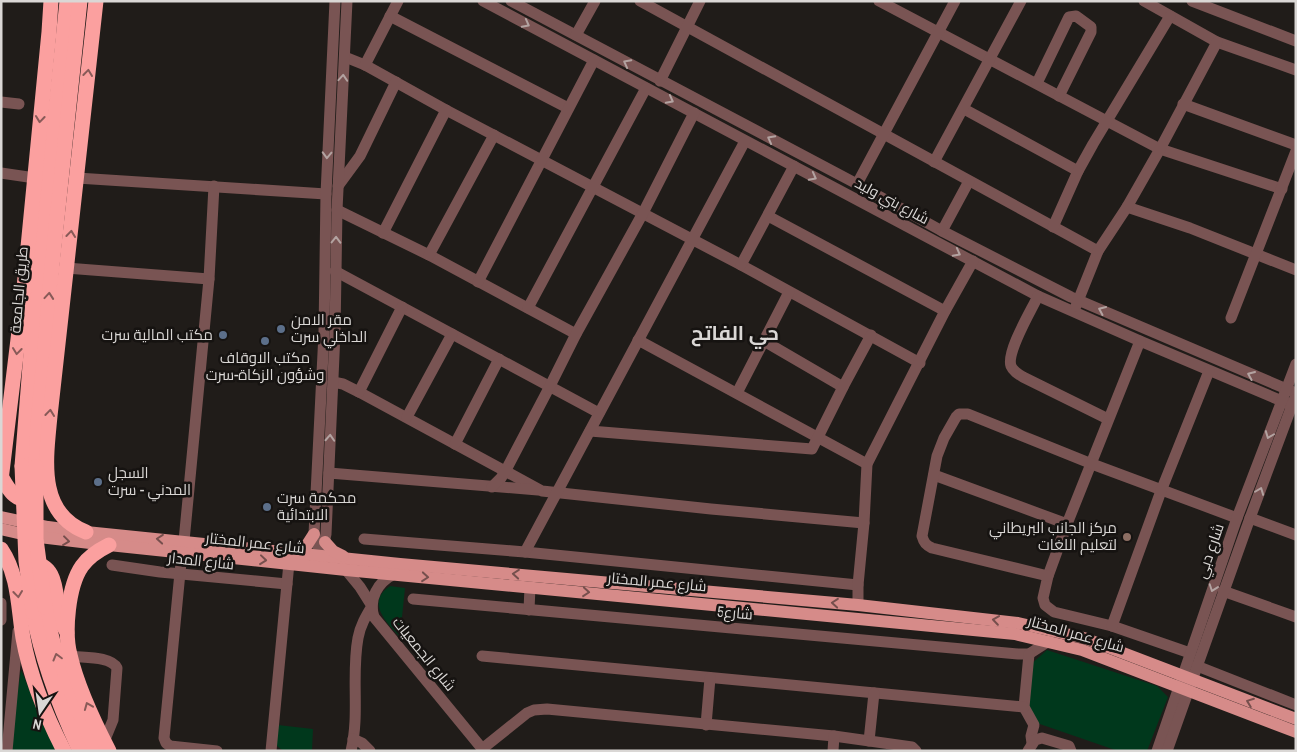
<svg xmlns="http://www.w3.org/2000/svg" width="1297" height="752" font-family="'Archivo Narrow',Cairo,sans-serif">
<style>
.green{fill:#00381c}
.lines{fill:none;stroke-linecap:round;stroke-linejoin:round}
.minor{stroke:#795453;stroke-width:11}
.major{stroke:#d68b89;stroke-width:12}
.highway{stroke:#fba09f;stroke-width:15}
.highway-bridge{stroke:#fba09f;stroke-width:15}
.oneway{stroke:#b3a3a1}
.oneway2{stroke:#885a58}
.oneway3{stroke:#764f4d}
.service-dot{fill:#5c6f8a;stroke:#161311;stroke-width:2}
.education-dot{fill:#8d6e63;stroke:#161311;stroke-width:2}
.labels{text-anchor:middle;stroke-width:5;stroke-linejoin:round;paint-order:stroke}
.street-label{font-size:15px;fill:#dad7d5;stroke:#161311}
.poi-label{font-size:15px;fill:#dad7d5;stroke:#161311;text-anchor:start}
.district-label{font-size:20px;font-weight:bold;fill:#dad7d5;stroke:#161311}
</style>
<rect width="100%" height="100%" fill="#201c19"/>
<!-- green -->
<g class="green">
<path d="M 390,586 L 405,588 L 400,637 C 387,623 365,602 390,586 Z"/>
<polygon points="1047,650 1157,686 1168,697 1147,751 1118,751 1034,722 1026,711 1030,665"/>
<polygon points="21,670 56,751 10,751 15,709"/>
<polygon points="278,725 313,729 312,751 283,751 276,745"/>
</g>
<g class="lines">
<!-- minor -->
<g class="minor">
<polyline points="483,1 1038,296 1140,341 1296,407"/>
<polyline points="511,1 857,184 942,231 1071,297 1296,393"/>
<polyline points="640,1 1098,251"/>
<polyline points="879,1 1160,149 1282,189"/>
<polyline points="1144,1 1217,42 1296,70"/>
<polyline points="1192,1 1296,41"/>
<polyline points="390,16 568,108"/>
<polyline points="576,35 595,1"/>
<polyline points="345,57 365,65 446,110 741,265 920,363"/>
<polyline points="365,65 398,1"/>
<polyline points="660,81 700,1"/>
<polyline points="1037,83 1069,17 1076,16 1091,27 1091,32 1059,96"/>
<polyline points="1,102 19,104"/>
<polyline points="1183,104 1296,145"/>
<polyline points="964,109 1078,171"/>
<polyline points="934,162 1021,1"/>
<polyline points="1,173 35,178"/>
<polyline points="77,178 326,194"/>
<polyline points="857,184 955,1"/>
<polyline points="338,186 360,156 396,82"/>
<polyline points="1127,207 1190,228 1296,270"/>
<polyline points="337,210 429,255 576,334"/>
<polyline points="768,216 945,311"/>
<polyline points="1053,227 1078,171 1093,144 1170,16"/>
<polyline points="942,231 969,181"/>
<polyline points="383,233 446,110"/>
<polyline points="429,255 494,135"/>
<polyline points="741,265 794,166"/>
<polyline points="66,268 209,279"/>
<polyline points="335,271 599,413"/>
<polyline points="478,282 594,60"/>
<path d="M 1038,296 C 1031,311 1006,352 1011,366 C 1013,371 1018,374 1023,377 L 1108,419"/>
<polyline points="1076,306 1098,251 1127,207 1160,149 1217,42"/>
<polyline points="528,308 646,88"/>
<polyline points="1231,318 1296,151"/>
<polyline points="638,340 867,464"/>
<polyline points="764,341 843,387"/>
<polyline points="1140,341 1067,524 1048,576 1043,598 1045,605 1054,612 1112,626 1190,653"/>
<polyline points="333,382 343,384 359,392 542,491 711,509 864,523"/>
<polyline points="359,392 402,307"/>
<polyline points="737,393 789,292"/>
<polyline points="407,417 452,334"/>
<polyline points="590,431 812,449 843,387 871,335"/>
<polyline points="455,444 499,359"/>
<polyline points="329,473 538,490"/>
<polyline points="934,475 1067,524"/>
<polyline points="492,487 501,478 506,470 550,386 576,334 643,213 694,113"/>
<polyline points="1250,518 1296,535"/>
<polyline points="364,539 525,552 858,585"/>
<polyline points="184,541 209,279 214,186"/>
<polyline points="182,552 164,738 166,743 170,746 217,751"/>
<polyline points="525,552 745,141"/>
<polyline points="320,555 314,534 324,333 326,194 335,1"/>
<path d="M 347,564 L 346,570 L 360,587 L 372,606 C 366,616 360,626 358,638 C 351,675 360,714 351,751"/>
<polyline points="112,565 160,572 287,584"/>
<polyline points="319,565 326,534 335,333 337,210 347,1"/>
<path d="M 394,574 C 378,582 368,599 374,617 L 484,751"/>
<path d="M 1048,576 L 932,548 C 926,545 924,543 922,536 L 937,456 L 944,438 L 956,417 L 959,414 L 968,414 L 1092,464 L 1237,518"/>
<polyline points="1223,591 1296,617"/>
<polyline points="413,599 1018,654 1029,654 1049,641"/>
<polyline points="1,603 1,620"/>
<polyline points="858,605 858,585 864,523 867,464 945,311 973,261"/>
<polyline points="529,610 530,587"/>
<polyline points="1112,626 1161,491 1209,371"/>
<polyline points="1029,654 1024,707 1034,725 1031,736 1032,743"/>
<path d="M 70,656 C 83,658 111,656 117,668 L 113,720 L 104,742"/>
<polyline points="482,656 1024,707"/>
<polyline points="1197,666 1296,705"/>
<polyline points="706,725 710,678"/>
<polyline points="353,739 362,743 370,751"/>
<polyline points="869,741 874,693"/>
<polyline points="482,749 527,713 534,710 547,709 834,736 912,747 916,751"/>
<polyline points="7,751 18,631"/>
<polyline points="271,751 289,563"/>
<polyline points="833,751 834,736"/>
<polyline points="1028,751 1035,740 1042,738 1069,746 1071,751"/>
<polyline points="1157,751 1237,518 1296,364"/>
<polyline points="1167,751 1250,518 1294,400"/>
</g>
<!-- major -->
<g class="major">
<polyline points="1,517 48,527 86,532 400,564 858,605 1018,623 1084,638 1296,719"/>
<polyline points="1,529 31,536 90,543 346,570 1015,634 1082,650 1296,732"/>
<polyline points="325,542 333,551 343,556"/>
<polyline points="295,553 305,548 314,534"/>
</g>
<!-- highway -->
<g class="highway">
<polyline points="22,466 38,265 48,184 67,1"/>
<polyline points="36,467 38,425 52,266 80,1"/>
<path d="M 2,478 C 10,492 17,504 35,498"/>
<polyline points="1,480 23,298 49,32 51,1"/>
<path d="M 86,532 C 37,513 46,459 50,416 L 96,1"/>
<path d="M 1,549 C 19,576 18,607 23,638 C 30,677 46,716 64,751"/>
<path d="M 28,564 C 58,561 55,594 59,614 C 60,621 63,626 67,632"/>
<path d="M 45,607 C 55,657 70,706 94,751"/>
<path d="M 33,612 C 42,661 59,706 80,751"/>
<path d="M 109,751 C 94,722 77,686 70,655 C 64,632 68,586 82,566 C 89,556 99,550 109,545"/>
</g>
<!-- highway-bridge -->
<g class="highway-bridge">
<polyline points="22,466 26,561 33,612"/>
<polyline points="36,467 36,539 45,607"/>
</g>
</g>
<!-- one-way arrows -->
<defs><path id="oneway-chevron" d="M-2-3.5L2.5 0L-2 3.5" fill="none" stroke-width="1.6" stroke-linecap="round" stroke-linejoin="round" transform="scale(1.25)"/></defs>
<g class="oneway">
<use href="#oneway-chevron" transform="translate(526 24) rotate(28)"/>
<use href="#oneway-chevron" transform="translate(627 63) rotate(-152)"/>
<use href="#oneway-chevron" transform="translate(343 78) rotate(-86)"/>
<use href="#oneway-chevron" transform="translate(670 100) rotate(28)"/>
<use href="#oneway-chevron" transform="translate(771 139) rotate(-152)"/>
<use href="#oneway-chevron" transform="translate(327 155) rotate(92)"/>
<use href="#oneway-chevron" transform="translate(813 177) rotate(28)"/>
<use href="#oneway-chevron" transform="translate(336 240) rotate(-89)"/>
<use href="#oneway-chevron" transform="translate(957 253) rotate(28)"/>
<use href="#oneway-chevron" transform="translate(1102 310) rotate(-156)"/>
<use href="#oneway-chevron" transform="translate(1251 375) rotate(-157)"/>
<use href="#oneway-chevron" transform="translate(1269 435) rotate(111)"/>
<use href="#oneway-chevron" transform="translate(330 438) rotate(-87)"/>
<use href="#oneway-chevron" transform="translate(1260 491) rotate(-69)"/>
<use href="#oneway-chevron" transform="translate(1213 588) rotate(109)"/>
</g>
<g class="oneway2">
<use href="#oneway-chevron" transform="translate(88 73) rotate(-83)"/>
<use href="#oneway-chevron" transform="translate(40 119) rotate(96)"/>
<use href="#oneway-chevron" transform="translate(71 234) rotate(-84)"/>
<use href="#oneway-chevron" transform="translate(49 296) rotate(-85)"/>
<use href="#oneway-chevron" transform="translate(17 351) rotate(97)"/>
<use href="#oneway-chevron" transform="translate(50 413) rotate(-84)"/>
<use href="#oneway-chevron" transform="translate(18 594) rotate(83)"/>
<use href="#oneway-chevron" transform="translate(57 657) rotate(-105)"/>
<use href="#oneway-chevron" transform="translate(88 706) rotate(-112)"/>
</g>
<g class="oneway3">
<use href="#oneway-chevron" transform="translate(160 539) rotate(-175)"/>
<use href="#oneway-chevron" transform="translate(66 541) rotate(7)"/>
<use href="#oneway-chevron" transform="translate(263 560) rotate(6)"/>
<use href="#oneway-chevron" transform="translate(516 574) rotate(-175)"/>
<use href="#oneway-chevron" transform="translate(425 577) rotate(5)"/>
<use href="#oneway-chevron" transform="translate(586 592) rotate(5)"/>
<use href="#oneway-chevron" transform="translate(835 603) rotate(-175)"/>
<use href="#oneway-chevron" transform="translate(996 620) rotate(-172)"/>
<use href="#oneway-chevron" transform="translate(1250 702) rotate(-159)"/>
</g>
<!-- markers -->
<g class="service-dot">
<circle cx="281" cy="329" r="5"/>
<circle cx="223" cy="335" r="5"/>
<circle cx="265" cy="341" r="5"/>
<circle cx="98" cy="482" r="5"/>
<circle cx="267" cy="507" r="5"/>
</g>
<circle class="education-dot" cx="1127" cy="537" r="5"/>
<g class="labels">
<!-- street labels -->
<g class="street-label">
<text transform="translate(892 201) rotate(28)" y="5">شارع بني وليد</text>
<text transform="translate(19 290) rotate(-85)" y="5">طريق الجامعة</text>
<text transform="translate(255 543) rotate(6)" y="5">شارع عمر المختار</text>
<text transform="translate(1210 551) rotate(-71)" y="5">شارع دبي</text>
<text transform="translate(201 561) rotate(6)" y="5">شارع المدار</text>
<text transform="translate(657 582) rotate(5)" y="5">شارع عمر المختار</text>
<text transform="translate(735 613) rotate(5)" y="5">شارع5</text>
<text transform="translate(1076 634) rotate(16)" y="5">شارع عمر المختار</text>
<text transform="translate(424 654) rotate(51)" y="5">شارع الجمعيات</text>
</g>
<!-- poi labels -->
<g class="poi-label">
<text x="291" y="325">مقر الامن<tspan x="291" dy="17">الداخلي سرت</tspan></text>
<text x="213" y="340" text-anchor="end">مكتب المالية سرت</text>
<text x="265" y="363" text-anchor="middle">مكتب الاوقاف<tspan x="265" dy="17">وشؤون الزكاة-سرت</tspan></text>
<text x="108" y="478">السجل<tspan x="108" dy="17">المدني - سرت</tspan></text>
<text x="277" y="503">محكمة سرت<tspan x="277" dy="17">الابتدائية</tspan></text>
<text x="1117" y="533" text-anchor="end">مركز الجانب البريطاني<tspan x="1117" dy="17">لتعليم اللغات</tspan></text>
</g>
<!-- district labels -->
<g class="district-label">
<text x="735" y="340">حي الفاتح</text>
</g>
</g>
<!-- border -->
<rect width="1297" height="752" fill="none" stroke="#dad7d5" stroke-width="5"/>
<!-- north arrow -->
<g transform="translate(40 712) rotate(193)" stroke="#161311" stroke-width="4" paint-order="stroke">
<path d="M0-4L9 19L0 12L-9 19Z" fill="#dad7d5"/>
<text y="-8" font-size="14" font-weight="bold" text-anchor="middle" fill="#dad7d5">N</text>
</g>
</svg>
